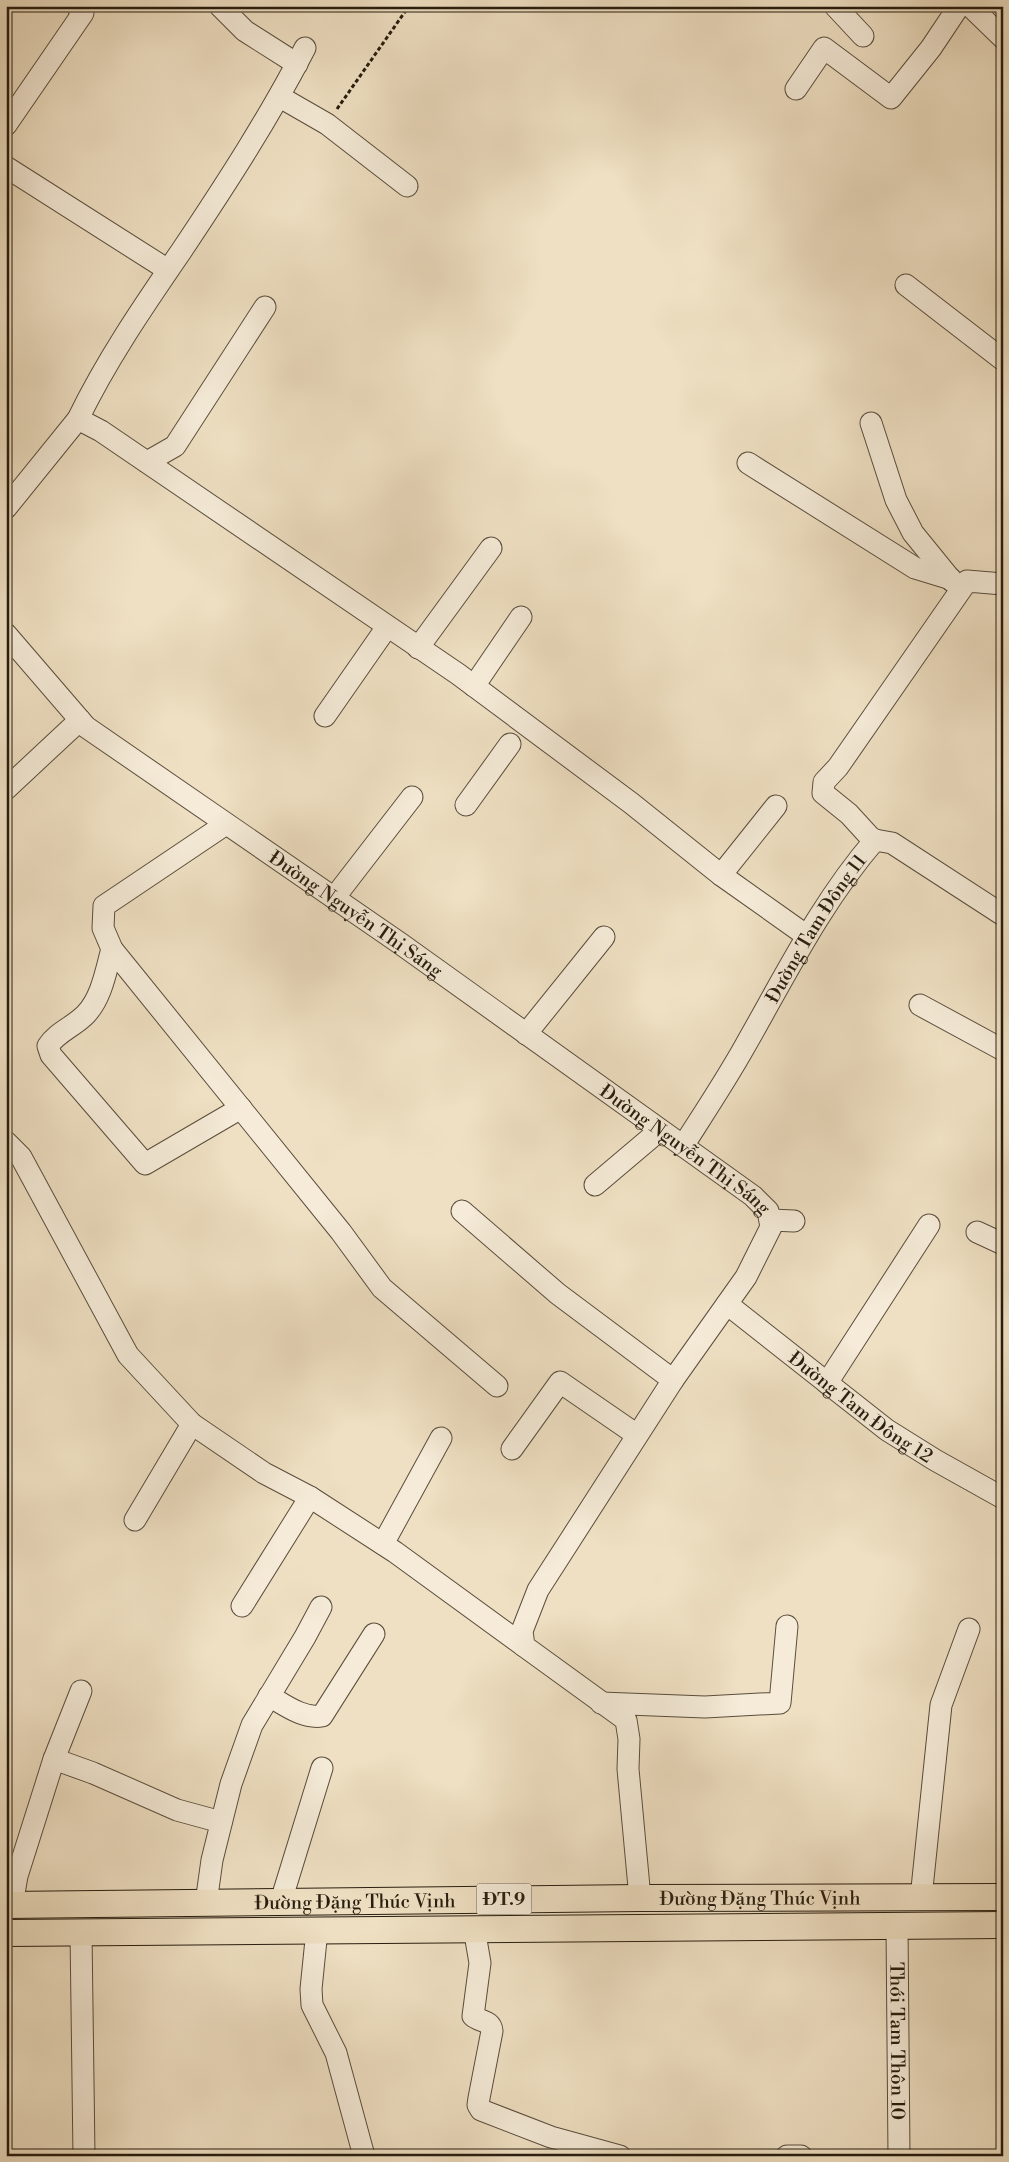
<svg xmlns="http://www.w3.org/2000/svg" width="1009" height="2162" font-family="'Libre Bodoni',serif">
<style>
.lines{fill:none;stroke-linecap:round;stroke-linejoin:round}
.minor-casing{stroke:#594d3c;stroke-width:23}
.major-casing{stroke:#271c0f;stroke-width:28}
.path{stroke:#271c0f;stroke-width:3;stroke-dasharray:4 2.5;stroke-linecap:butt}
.minor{stroke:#f5ebd8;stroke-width:21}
.major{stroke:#efe0c3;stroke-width:26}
.labels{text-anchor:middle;stroke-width:4;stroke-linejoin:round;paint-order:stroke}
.shield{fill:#f5ebd8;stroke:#655a4b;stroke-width:1}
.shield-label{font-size:18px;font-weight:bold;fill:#271c0f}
.street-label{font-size:19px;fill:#271c0f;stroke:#f5ebd8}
</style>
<rect width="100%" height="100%" fill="#efe0c3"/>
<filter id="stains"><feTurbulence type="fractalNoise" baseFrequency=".004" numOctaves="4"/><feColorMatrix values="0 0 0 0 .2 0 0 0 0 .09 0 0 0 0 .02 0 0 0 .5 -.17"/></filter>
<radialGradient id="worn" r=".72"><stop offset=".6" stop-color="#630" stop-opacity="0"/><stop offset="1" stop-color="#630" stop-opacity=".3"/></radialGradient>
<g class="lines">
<!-- minor casing -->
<g class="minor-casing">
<g id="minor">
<polyline points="220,6 245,31 297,64"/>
<polyline points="835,6 863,36"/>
<polyline points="970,6 1003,38"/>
<polyline points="796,89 824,48 891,98 931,48 959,6"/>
<polyline points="280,97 327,124 407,186"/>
<polyline points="6,125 83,13 77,6"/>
<polyline points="6,167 168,270"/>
<polyline points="906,285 1003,360"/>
<path d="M 78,419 C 107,359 145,304 182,250 C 226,184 269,118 305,48"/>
<polyline points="871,423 896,500 913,533 952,581"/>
<polyline points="147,462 175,446 265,307"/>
<polyline points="748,463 915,568 951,579"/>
<polyline points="6,508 78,419 101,431 458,674 631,803 721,875 807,936"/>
<path id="s1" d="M 6,634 L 86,727 L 401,944 L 753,1196 L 768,1211 L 771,1227 L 746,1277 L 673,1380 L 538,1590 L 522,1631 L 524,1646 L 626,1720 L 629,1739 L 628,1769 L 640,1898"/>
<polyline points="418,648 491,548"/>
<polyline points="474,686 521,617"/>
<polyline points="325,716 387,627"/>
<polyline points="6,789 80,720"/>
<polyline points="466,805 510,744"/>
<polyline points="226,824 104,906 103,928 112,949 341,1232 382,1288 497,1386"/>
<polyline points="875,840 870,837 849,814 823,793 824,782 838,767 967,581 1003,584"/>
<polyline points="721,875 776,806"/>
<polyline points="334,898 412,797"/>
<path d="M 112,949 C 106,970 102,997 86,1014 C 75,1026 57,1032 48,1046 L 51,1055 L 145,1164 L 241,1108"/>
<polyline points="920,1005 1003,1050"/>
<polyline points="526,1034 604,937"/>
<polyline points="6,1142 21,1157 128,1355 192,1424 264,1473 310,1497 395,1552 524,1646"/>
<path id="s2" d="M 683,1146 C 704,1113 726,1080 745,1046 C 785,976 822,901 875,840 L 892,843 L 1003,915"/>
<polyline points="595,1185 660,1130"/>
<polyline points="462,1211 558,1294 673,1380"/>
<polyline points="771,1220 794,1221"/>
<polyline points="977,1232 1003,1244"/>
<path id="s3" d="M 727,1304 L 887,1430 L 935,1460 L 1003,1498"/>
<polyline points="827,1383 929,1225"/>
<polyline points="512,1449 560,1382 637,1435"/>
<polyline points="135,1520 192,1424"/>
<polyline points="383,1544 441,1438"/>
<polyline points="242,1606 310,1497"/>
<path d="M 269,1696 C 285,1705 303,1719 322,1716 L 374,1634"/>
<polyline points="601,1703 705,1707 780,1703 787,1626"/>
<polyline points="54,1759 81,1691"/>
<polyline points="921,1898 941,1705 969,1629"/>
<polyline points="281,1901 322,1768"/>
<polyline points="206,1903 212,1860 231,1784 252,1725 305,1637 321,1607"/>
<polyline points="12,1905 17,1876 54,1759 93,1773 177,1810 221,1822"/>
<path id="s4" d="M 897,1926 L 899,2156"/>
<path d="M 474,1928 L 480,1963 L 473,2016 C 480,2022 491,2020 492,2031 L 479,2098 L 478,2105 L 481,2110 L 551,2137 L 620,2156"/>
<polyline points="317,1930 311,1989 312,2005 336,2053 364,2156"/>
<polyline points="81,1932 84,2156"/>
<polyline points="787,2156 801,2156"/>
</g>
</g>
<!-- major casing -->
<g class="major-casing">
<g id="major">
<path id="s5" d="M 6,1905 L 640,1898 L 1003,1897"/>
<polyline points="6,1933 1003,1925"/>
</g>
</g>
<!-- path -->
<polyline class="path" points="337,109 409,6"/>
<!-- minor -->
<use href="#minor" class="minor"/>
<!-- major -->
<use href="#major" class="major"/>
</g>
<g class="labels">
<!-- shield labels -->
<rect class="shield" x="476.5" y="1883.5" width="55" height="31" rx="4"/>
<g class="shield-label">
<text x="504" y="1905">ĐT.9</text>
</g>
<!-- street labels -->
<g class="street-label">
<text dy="7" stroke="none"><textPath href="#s1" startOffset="451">Đường Nguyễn Thị Sáng</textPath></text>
<text dy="7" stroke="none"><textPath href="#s2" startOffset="255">Đường Tam Đông 11</textPath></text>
<text dy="7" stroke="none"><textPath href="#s1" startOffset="856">Đường Nguyễn Thị Sáng</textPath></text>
<text dy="7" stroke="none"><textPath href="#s3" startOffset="169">Đường Tam Đông 12</textPath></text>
<text dy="7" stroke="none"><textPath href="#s5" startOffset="754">Đường Đặng Thúc Vịnh</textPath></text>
<text dy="7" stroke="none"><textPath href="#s5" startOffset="349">Đường Đặng Thúc Vịnh</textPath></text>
<text dy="7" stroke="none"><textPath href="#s4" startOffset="115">Thới Tam Thôn 10</textPath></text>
</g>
</g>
<!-- margin -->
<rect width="1009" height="2162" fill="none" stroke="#efe0c3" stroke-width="25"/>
<rect x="8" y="8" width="994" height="2147" fill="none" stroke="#271c0f" stroke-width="2.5"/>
<rect x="12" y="12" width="984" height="2137" fill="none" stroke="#271c0f"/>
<rect width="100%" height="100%" filter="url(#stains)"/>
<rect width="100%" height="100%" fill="url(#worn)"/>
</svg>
